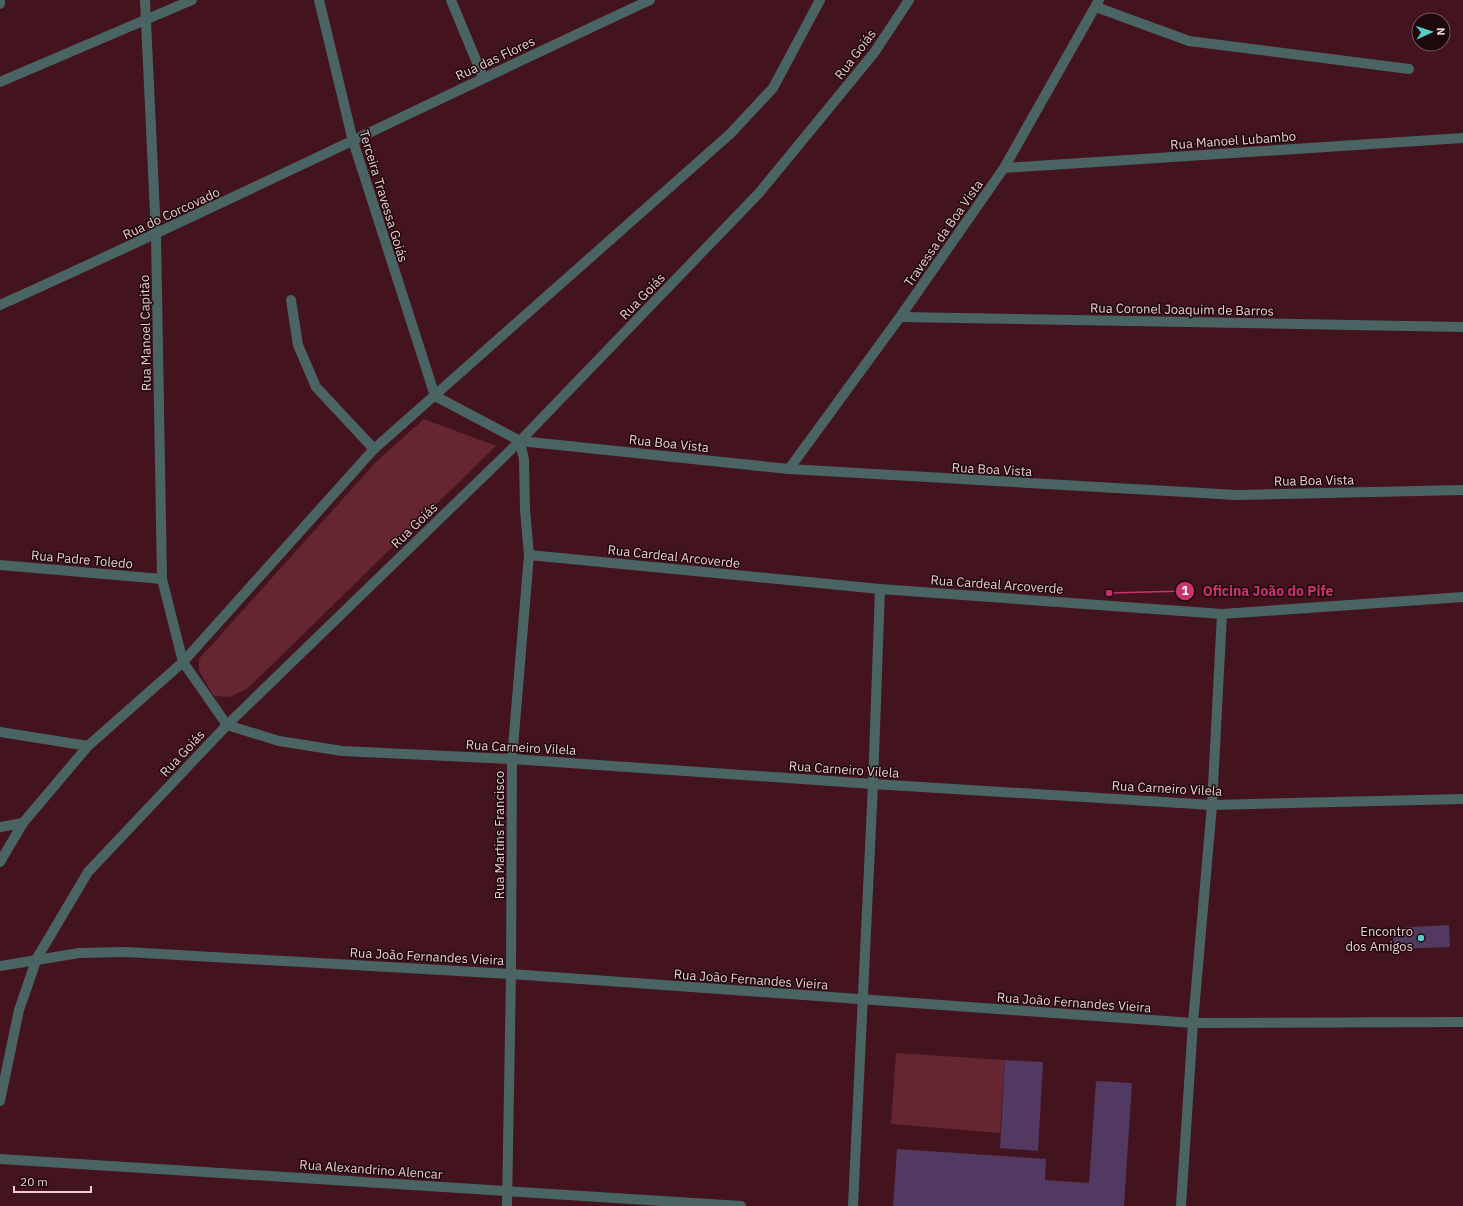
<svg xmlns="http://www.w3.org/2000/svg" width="1463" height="1206" font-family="'IBM Plex Sans',sans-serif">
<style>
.green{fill:#652632}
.building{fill:#513961}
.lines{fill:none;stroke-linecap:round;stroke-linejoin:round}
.minor{stroke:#496462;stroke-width:10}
.poi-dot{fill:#54cdc7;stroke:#1d080c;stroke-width:1.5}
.labels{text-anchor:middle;stroke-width:3;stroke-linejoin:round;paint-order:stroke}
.street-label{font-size:13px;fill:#edcdd1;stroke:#1d080c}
.poi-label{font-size:13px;fill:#edcdd1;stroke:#1d080c;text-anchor:end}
.leader{fill:none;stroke:#c8336d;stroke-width:1.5}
.callout-dot{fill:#c8336d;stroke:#1d080c;stroke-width:1.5}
.mark-label{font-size:12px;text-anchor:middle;font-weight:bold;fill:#fff}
.callout-label{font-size:14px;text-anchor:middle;font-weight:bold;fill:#c8336d;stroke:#1d080c;stroke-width:3;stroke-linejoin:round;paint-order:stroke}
</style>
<rect width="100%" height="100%" fill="#43141e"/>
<!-- green -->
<g class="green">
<polygon points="424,419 496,446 247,689 230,697 214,696 199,671 199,659 376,462"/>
<polygon points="896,1053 1005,1060 1000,1133 891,1124"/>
</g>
<!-- building -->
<g class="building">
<polygon points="1449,925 1450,947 1394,949 1393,928"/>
<polygon points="1005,1060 1043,1062 1038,1151 1000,1148"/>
<polygon points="1096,1081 1132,1083 1124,1206 893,1206 897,1149 1046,1159 1045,1180 1089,1183"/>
</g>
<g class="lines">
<!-- minor -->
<g class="minor">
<polyline points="145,0 156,235 162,579 183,662 227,725 279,741 342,751 512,759 873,784 1212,805 1463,799"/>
<polyline points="319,0 353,141 435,396 520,441 789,469 1237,495 1463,490"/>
<polyline points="451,0 483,77"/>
<polyline points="0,4 0,0"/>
<polyline points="1096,7 1189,41 1409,69"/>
<polyline points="0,82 192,0"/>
<polyline points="1004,168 1463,138"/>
<polyline points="291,300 298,345 316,387 374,449"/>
<path d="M 0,305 C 218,207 433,101 650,0"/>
<polyline points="900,317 1463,327"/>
<polyline points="789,469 900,317 1004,168 1099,0"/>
<polyline points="529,555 880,589 1222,614 1463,597"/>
<polyline points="0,565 162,579"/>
<polyline points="0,732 88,746"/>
<polyline points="0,827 23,823"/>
<polyline points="0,862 23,823 88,746 183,662 374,449 730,134 773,88 820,0"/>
<polyline points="0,966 79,953 126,952 511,974 1193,1023 1463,1022"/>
<polyline points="0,1101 19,1010 37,958 88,872 227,725 520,441 759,193 874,53 909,0"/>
<polyline points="0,1159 741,1206"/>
<polyline points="507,1206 511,974 512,759 529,555 525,510 524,460 520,441"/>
<polyline points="853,1206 873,784 880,589"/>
<polyline points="1181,1206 1193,1023 1212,805 1222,614"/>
</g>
</g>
<!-- markers -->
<circle class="poi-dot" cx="1421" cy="938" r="4"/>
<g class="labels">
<!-- street labels -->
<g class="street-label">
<text transform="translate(855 54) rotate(-53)" y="5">Rua Goiás</text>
<text transform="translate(495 58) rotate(-25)" y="5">Rua das Flores</text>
<text transform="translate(1233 140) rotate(-4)" y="5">Rua Manoel Lubambo</text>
<text transform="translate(384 196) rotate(73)" y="5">Terceira Travessa Goiás</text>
<text transform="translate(171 213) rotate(-25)" y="5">Rua do Corcovado</text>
<text transform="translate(943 233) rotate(-55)" y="5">Travessa da Boa Vista</text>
<text transform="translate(642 296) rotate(-46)" y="5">Rua Goiás</text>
<text transform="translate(1182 309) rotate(1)" y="5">Rua Coronel Joaquim de Barros</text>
<text transform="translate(145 333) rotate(-91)" y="5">Rua Manoel Capitão</text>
<text transform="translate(669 443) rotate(6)" y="5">Rua Boa Vista</text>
<text transform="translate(992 469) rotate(3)" y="5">Rua Boa Vista</text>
<text transform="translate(1314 480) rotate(-1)" y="5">Rua Boa Vista</text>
<text transform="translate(414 525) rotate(-44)" y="5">Rua Goiás</text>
<text transform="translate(674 556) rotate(6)" y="5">Rua Cardeal Arcoverde</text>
<text transform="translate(82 559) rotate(5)" y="5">Rua Padre Toledo</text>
<text transform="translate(997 584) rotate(4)" y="5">Rua Cardeal Arcoverde</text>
<text transform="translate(521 747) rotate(3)" y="5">Rua Carneiro Vilela</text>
<text transform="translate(182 753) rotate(-47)" y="5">Rua Goiás</text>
<text transform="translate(844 769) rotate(4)" y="5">Rua Carneiro Vilela</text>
<text transform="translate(1167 788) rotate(3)" y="5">Rua Carneiro Vilela</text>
<text transform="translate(499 835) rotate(-90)" y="5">Rua Martins Francisco</text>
<text transform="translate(427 956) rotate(3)" y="5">Rua João Fernandes Vieira</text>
<text transform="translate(751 979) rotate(4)" y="5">Rua João Fernandes Vieira</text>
<text transform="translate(1074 1002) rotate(4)" y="5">Rua João Fernandes Vieira</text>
<text transform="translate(371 1169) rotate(4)" y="5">Rua Alexandrino Alencar</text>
</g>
<!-- poi labels -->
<g class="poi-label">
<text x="1413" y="936">Encontro<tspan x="1413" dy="15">dos Amigos</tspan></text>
</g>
</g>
<!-- callouts -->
<path class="leader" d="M1109 593L1185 591"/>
<g class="callout-dot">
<circle cx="1109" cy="593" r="4"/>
<circle cx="1185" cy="591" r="10"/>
</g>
<g class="mark-label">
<text x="1185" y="595">1</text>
</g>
<g class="callout-label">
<text x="1268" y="596">Oficina João do Pife</text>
</g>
<!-- north arrow -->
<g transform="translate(1431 32) rotate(87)"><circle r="19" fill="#1d080c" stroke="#70575b"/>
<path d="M0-3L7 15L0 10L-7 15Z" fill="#54cdc7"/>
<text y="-6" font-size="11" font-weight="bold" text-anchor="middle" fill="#edcdd1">N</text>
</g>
<!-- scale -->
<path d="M14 1186v6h77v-6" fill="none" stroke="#edcdd1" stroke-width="2"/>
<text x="20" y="1186" font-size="12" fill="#edcdd1" stroke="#1d080c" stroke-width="3" paint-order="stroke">20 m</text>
</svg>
